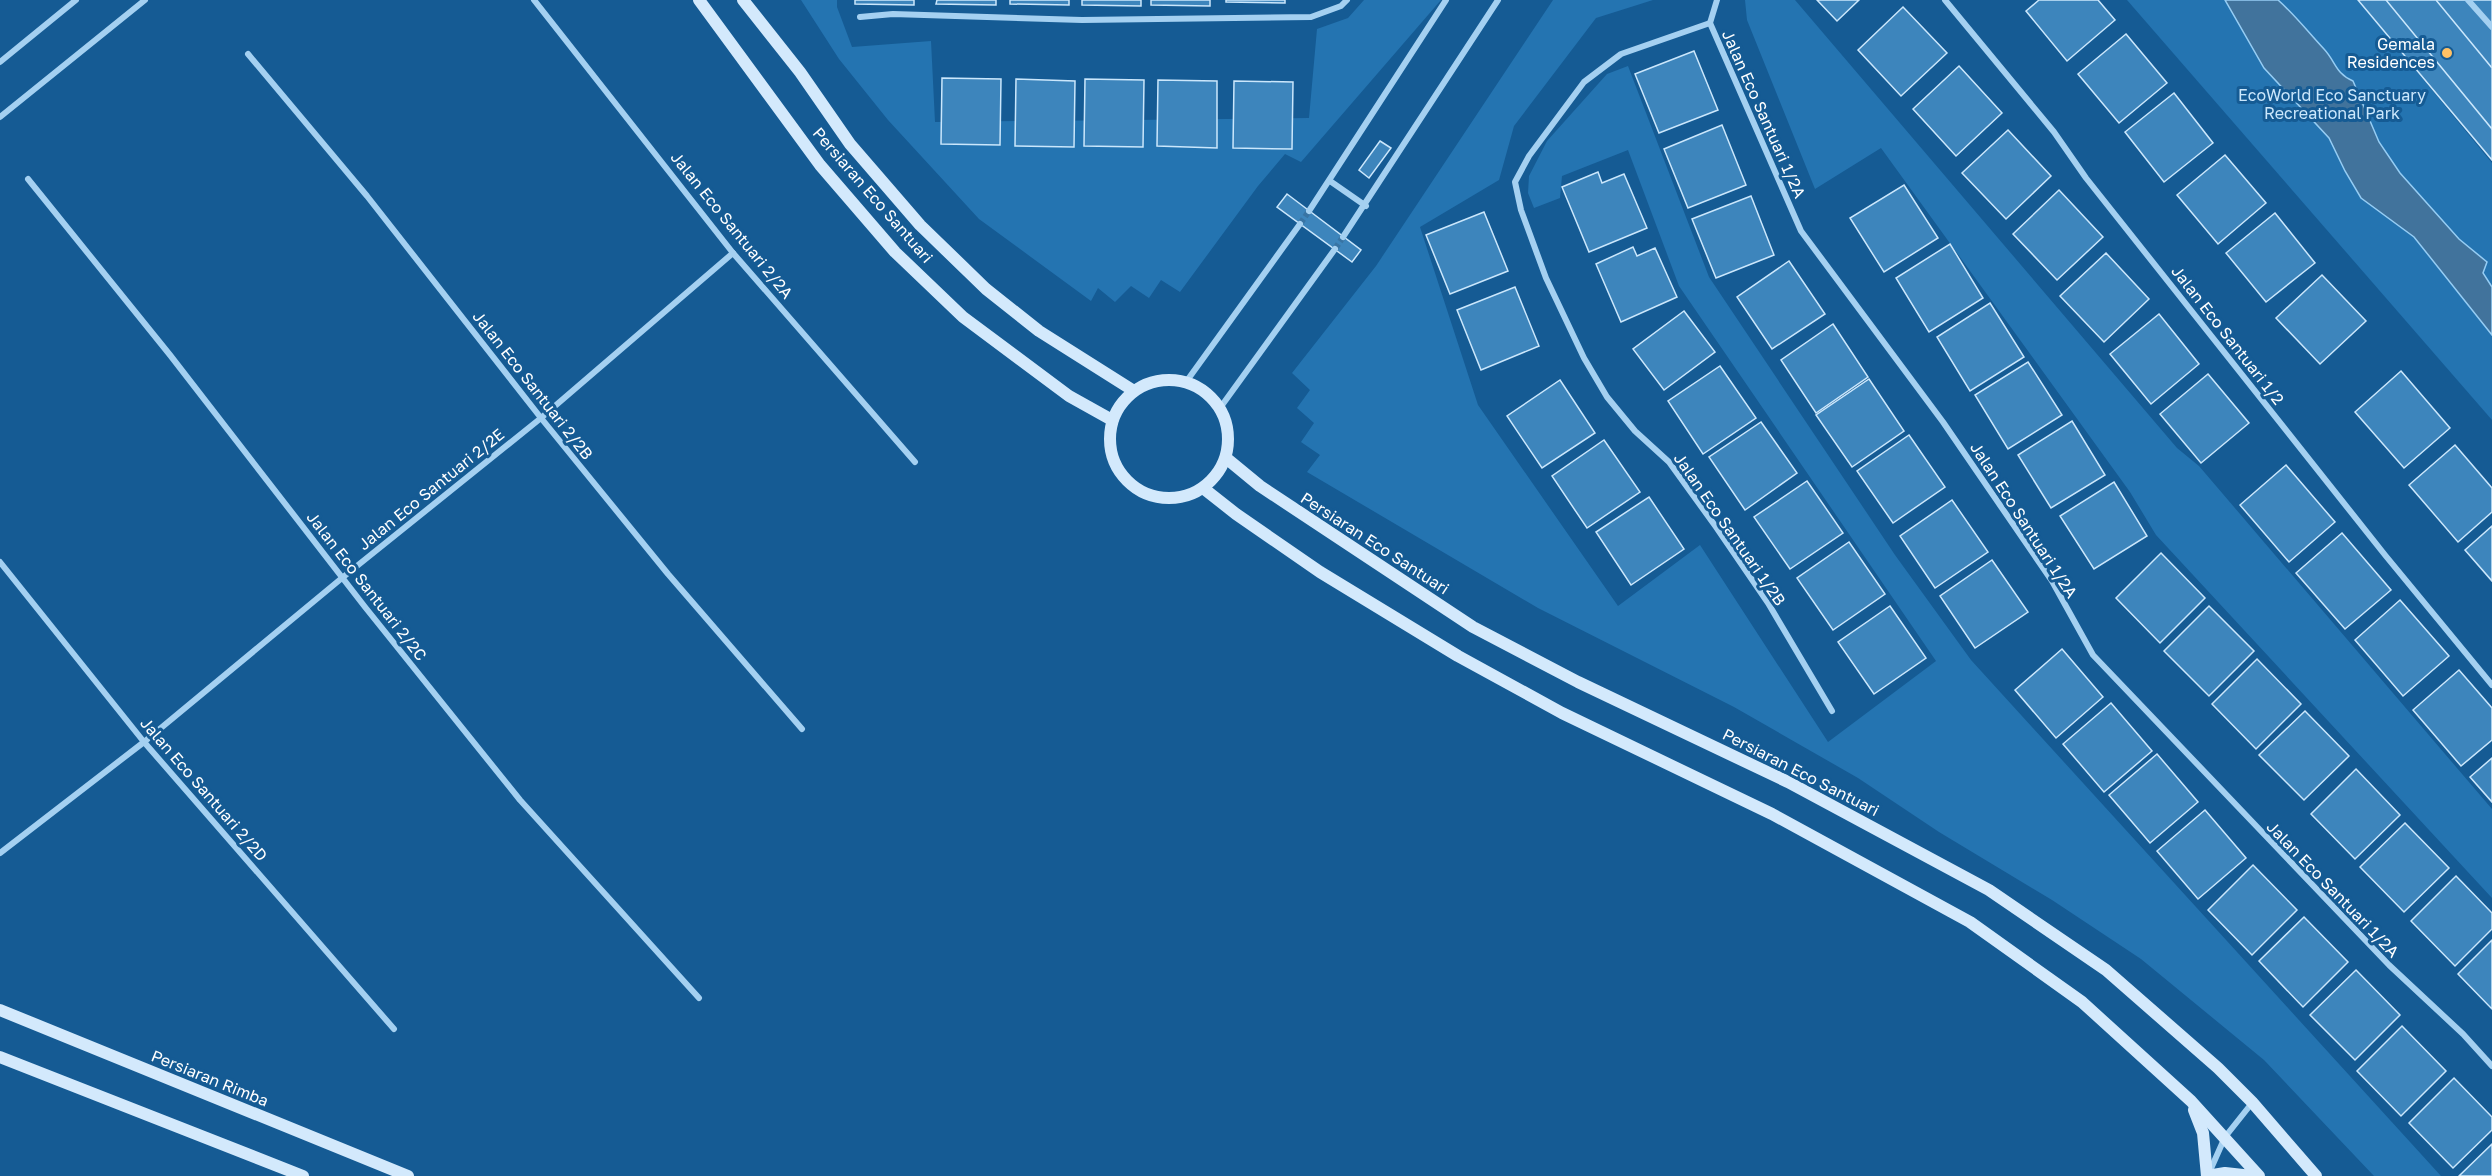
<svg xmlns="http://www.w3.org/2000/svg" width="2492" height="1176" font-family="'Golos Text',sans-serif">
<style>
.green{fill:#2474b1}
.water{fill:#41739c;stroke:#96cdf4;stroke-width:1.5}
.building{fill:#3d85bc;stroke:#cbe7fc;stroke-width:1.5}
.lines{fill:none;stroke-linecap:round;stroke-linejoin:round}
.street-tunnel{stroke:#3874a4;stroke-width:6;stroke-dasharray:6 3;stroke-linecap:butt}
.street{stroke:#a4d0f1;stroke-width:6}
.secondary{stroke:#d3e9fc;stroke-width:12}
.poi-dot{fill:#ffc165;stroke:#155b94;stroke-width:2}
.labels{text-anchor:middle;stroke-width:6;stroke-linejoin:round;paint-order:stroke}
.poi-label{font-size:16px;fill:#fff;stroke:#155b94;text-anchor:end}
.park-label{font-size:16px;fill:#cbe7fc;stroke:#155b94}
.street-label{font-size:16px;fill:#fff;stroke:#155b94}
</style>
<rect width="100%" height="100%" fill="#155b94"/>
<!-- green -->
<g class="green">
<polygon points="801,0 837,0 837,7 852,47 931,41 935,122 1309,118 1317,29 1348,18 1364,0 1441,0 1301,162 1285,154 1258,186 1180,292 1161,280 1149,298 1131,286 1115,302 1098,288 1091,301 979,219 888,120 839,59"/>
<polygon points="1553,0 1653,0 1596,18 1514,126 1499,180 1420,227 1478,405 1618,606 1700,545 1828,742 1936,661 1679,286 1628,150 1562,176 1560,198 1534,208 1528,193 1529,176 1547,141 1607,74 1628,66 1709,277 1895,555 1971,660 2441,1176 2374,1176 2264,1060 2141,959 2052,900 1939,832 1858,778 1734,707 1538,608 1307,472 1320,455 1301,442 1314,423 1297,408 1310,390 1292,373 1376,266"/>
<polygon points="1745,0 1795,0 2177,448 2199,466 2492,809 2492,898 2156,535 2130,492 1881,148 1815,189 1747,20"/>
<polygon points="2127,0 2358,0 2492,163 2492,420"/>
</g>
<!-- water -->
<path class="water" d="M 2225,0 L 2278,0 C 2295,15 2309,33 2324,49 C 2336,62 2335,73 2353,81 L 2379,142 L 2400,173 L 2459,239 L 2487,262 L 2483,273 L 2492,287 L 2492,335 L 2414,237 L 2361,198 L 2345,171 L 2329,138 L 2264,68 Z"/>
<!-- building -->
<g class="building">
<polygon points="855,0 914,0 914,5 855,4"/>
<polygon points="937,0 996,0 996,5 936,4"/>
<polygon points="1010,0 1069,0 1069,5 1010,4"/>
<polygon points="1082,0 1141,0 1141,6 1082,5"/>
<polygon points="1151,0 1210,0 1210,6 1151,5"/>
<polygon points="1226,0 1285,0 1285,3 1226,2"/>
<polygon points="1817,0 1859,0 1837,21"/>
<polygon points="2039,0 2098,0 2115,20 2067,61 2026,11"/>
<polygon points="2358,0 2492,0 2492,160"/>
<polygon points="2386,0 2436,0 2492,68 2492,129"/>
<polygon points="1903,7 1947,53 1901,96 1858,50"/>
<polygon points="2126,34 2167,83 2119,123 2078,74"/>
<polygon points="1694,51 1718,110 1659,133 1635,74"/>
<polygon points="1959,66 2002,113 1956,156 1913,109"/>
<polygon points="942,78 1001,79 1000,145 941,144"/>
<polygon points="1016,79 1075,81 1074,147 1015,146"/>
<polygon points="1085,79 1144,80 1143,147 1084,146"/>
<polygon points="1158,80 1217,81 1217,148 1157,146"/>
<polygon points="1234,81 1293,82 1292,149 1233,148"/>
<polygon points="2174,93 2213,143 2164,182 2125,132"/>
<polygon points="1722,125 1746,185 1688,208 1664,149"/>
<polygon points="2008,130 2051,176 2006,219 1962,173"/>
<polygon points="1380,141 1391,148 1369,178 1359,170"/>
<polygon points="2225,155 2266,203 2218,244 2177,195"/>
<polygon points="1598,172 1602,183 1624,174 1647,228 1589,252 1562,187"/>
<polygon points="1904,185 1938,238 1884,272 1850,218"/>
<polygon points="2059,190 2103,237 2057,280 2013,234"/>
<polygon points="1287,194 1361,250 1352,262 1277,207"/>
<polygon points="1751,196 1774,255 1716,278 1692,219"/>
<polygon points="1484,212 1508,271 1450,294 1426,235"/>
<polygon points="2275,213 2315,263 2266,302 2226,253"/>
<polygon points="1950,244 1983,298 1929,332 1896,278"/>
<polygon points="1633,247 1637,256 1655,248 1677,297 1621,322 1596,264"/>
<polygon points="2106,253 2149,299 2104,342 2060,296"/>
<polygon points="1789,261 1825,314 1772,349 1737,297"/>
<polygon points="2322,275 2366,321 2320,364 2276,318"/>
<polygon points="1515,287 1539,346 1481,370 1457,310"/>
<polygon points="1990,303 2024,357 1970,391 1937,337"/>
<polygon points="1684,311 1715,352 1664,390 1633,349"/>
<polygon points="2159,314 2199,364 2151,404 2110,354"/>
<polygon points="1833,324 1868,377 1816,413 1781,360"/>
<polygon points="2028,362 2062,415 2008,449 1975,395"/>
<polygon points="1720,366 1756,418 1703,454 1668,401"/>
<polygon points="2401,371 2450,428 2404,468 2355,412"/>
<polygon points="2208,374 2249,423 2201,463 2160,414"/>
<polygon points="1869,379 1904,431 1852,467 1816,415"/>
<polygon points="1560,380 1595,433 1542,468 1507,416"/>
<polygon points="2072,421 2105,475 2051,508 2018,455"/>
<polygon points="1761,422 1797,473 1745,510 1709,457"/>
<polygon points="1909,435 1945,487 1893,523 1857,471"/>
<polygon points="1604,440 1640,492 1587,528 1552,476"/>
<polygon points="2455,445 2492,488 2492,512 2458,542 2409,485"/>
<polygon points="2286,465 2335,522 2289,562 2240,505"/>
<polygon points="1807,481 1843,533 1790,569 1754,517"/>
<polygon points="2114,482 2147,536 2094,569 2060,516"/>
<polygon points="1649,497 1684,549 1631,585 1596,532"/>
<polygon points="1952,500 1988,552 1935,588 1900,536"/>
<polygon points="2492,526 2492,581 2465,550"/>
<polygon points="2342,533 2391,590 2345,629 2296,573"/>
<polygon points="1849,542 1885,594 1833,630 1797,578"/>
<polygon points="2161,553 2205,598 2160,643 2116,598"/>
<polygon points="1992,560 2028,612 1975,648 1940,596"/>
<polygon points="2400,600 2449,656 2403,696 2355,640"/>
<polygon points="1890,606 1926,658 1874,694 1838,642"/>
<polygon points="2209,606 2254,651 2209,696 2164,651"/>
<polygon points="2062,649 2103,697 2056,738 2015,690"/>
<polygon points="2257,659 2301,704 2256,749 2212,704"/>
<polygon points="2459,670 2492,708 2492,740 2461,766 2413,710"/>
<polygon points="2111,703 2152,751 2104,792 2063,744"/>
<polygon points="2305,711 2349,756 2304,800 2259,755"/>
<polygon points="2157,754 2198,802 2150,843 2109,795"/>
<polygon points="2492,758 2492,802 2470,777"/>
<polygon points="2356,769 2400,815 2355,859 2311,814"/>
<polygon points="2205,810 2246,858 2198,899 2157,851"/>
<polygon points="2405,823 2449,868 2404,912 2360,867"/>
<polygon points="2253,865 2297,910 2252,955 2208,910"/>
<polygon points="2456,876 2492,913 2492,929 2455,966 2411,921"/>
<polygon points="2304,917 2348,962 2303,1007 2259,961"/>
<polygon points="2492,940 2492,1009 2458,974"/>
<polygon points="2356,970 2400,1015 2355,1060 2310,1015"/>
<polygon points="2402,1026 2446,1071 2401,1116 2357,1071"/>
<polygon points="2454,1078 2492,1117 2492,1130 2453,1168 2409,1123"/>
<polygon points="2492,1144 2492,1176 2459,1176"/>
</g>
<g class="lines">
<!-- street-tunnel -->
<g class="street-tunnel">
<polyline points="1300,224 1309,211"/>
<polyline points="1335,249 1343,237"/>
</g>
<!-- street -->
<g class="street">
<polyline points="534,0 733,253 915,462"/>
<polyline points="1717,0 1710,23 1801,231 1943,422 2052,581 2093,655 2389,965 2463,1034 2492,1066"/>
<polyline points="1945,0 2054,132 2086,178 2385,555 2492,685"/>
<polyline points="2468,0 2492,27"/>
<polyline points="860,17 893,14 1082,20 1311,17 1341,6 1347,0"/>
<polyline points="1710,23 1621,54 1584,82 1529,156 1515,182 1521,210 1546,278 1584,358 1607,397 1635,431 1669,462 1716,527 1768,603 1832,711"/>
<polyline points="248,54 367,196 541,418 668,574 802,729"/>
<polyline points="0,62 76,0"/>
<polyline points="0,117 145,0"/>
<polyline points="28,179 170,355 365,607 520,800 699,998"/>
<polyline points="1330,181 1366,206"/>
<polyline points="1309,211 1446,0"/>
<polyline points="1343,237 1498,0"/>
<polyline points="1186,382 1300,224"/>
<polyline points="1220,408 1335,249"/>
<polyline points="0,562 144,742 394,1029"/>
<polyline points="0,853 144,742 342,578 541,418 733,253"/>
<polyline points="2209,1173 2225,1137 2252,1103"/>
</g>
<!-- secondary -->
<g class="secondary">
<polyline points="699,0 820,165 895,252 963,317 1069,396 1112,420"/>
<polyline points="743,0 800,72 850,144 920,225 986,289 1039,331 1134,391"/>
<circle cx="1169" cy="439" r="59"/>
<polyline points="1226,458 1260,486 1473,627 1578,682 1788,782 1989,890 2106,970 2218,1068 2252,1102 2316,1176"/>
<polyline points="1203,488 1236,514 1320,572 1458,656 1562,713 1772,814 1970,922 2082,1002 2191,1101 2259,1176"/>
<polyline points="0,1010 408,1176"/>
<polyline points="0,1057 303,1176"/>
<polyline points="2194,1110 2203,1133 2207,1176 2225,1173 2252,1176"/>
</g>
</g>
<!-- markers -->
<circle class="poi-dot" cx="2447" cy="53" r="6"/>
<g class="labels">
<!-- poi labels -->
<g class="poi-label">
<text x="2435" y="50">Gemala<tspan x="2435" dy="18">Residences</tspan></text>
</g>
<!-- park labels -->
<g class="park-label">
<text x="2332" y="101">EcoWorld Eco Sanctuary<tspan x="2332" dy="18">Recreational Park</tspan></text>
</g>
<!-- street labels -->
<g class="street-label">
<text transform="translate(1764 114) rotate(66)" y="6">Jalan Eco Santuari 1/2A</text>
<text transform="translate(873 195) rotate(49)" y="6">Persiaran Eco Santuari</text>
<text transform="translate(732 225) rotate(51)" y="6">Jalan Eco Santuari 2/2A</text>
<text transform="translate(2228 335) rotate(52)" y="6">Jalan Eco Santuari 1/2</text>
<text transform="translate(533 385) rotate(52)" y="6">Jalan Eco Santuari 2/2B</text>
<text transform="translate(431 489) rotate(-39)" y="6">Jalan Eco Santuari 2/2E</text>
<text transform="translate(2024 520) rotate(57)" y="6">Jalan Eco Santuari 1/2A</text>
<text transform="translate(1730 529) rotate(55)" y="6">Jalan Eco Santuari 1/2B</text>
<text transform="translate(1375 543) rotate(33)" y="6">Persiaran Eco Santuari</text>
<text transform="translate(367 586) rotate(52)" y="6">Jalan Eco Santuari 2/2C</text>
<text transform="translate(1801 772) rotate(27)" y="6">Persiaran Eco Santuari</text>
<text transform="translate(204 789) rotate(49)" y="6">Jalan Eco Santuari 2/2D</text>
<text transform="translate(2333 889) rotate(46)" y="6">Jalan Eco Santuari 1/2A</text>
<text transform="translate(210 1078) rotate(22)" y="6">Persiaran Rimba</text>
</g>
</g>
</svg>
